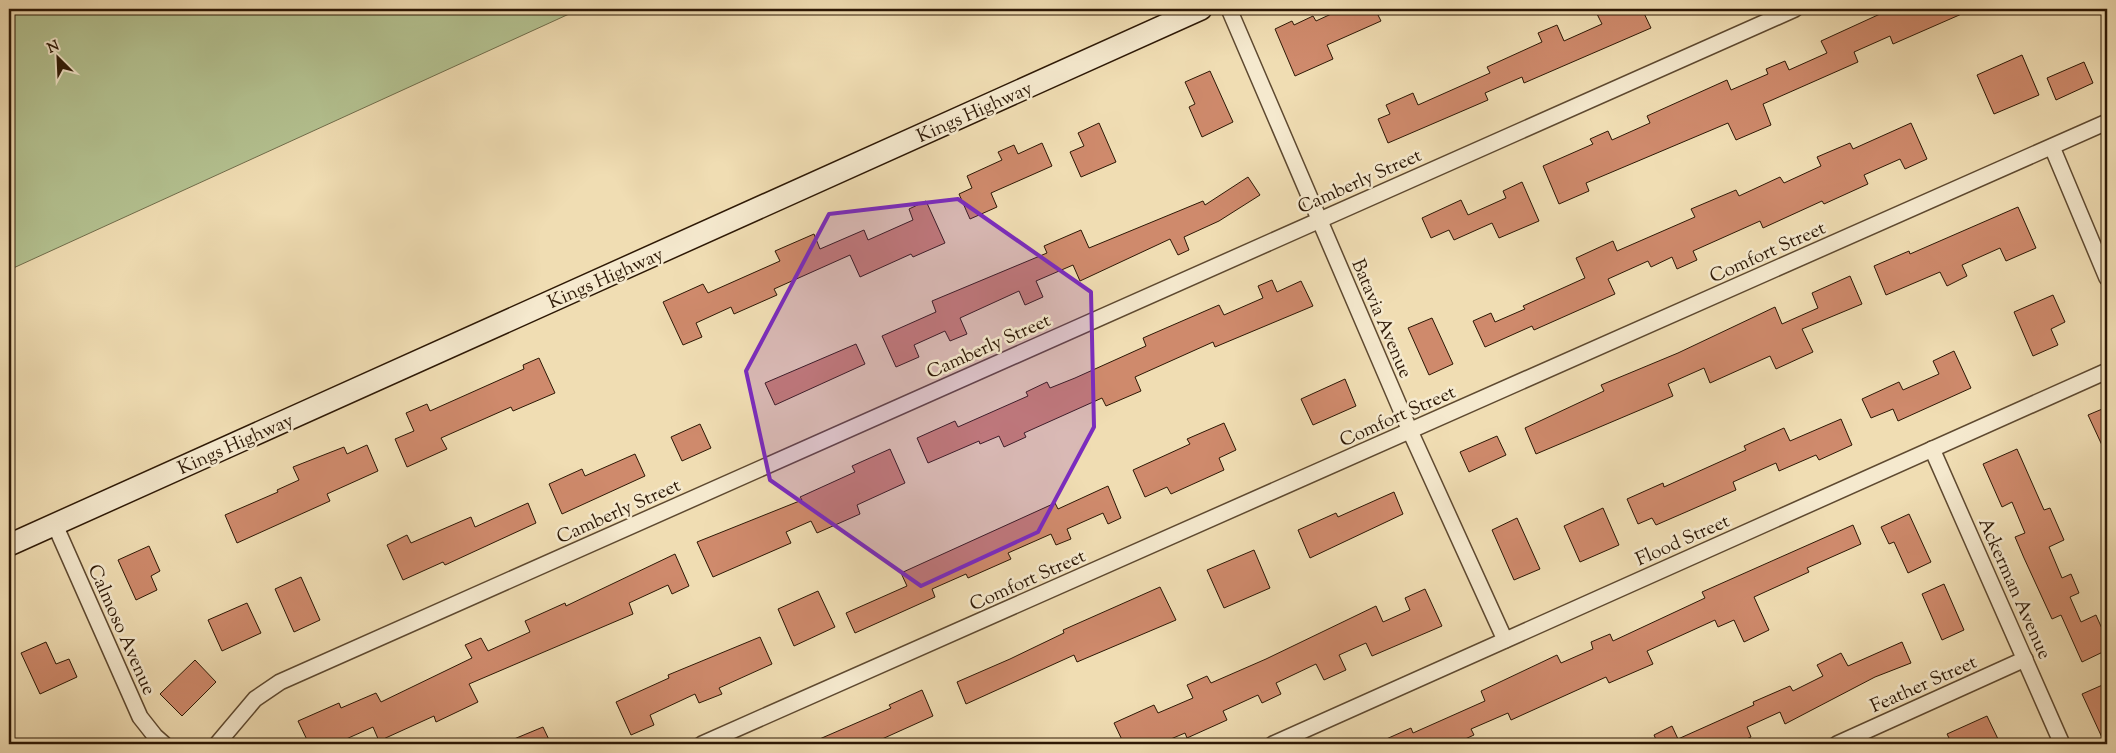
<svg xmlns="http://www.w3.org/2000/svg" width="2116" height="753" font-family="'Sorts Mill Goudy',serif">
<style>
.green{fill:#b4c291;stroke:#706d4b}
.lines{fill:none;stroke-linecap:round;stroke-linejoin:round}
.stream{stroke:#6e7a6c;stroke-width:5}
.building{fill:#cf8a6c;stroke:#2d1805}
.street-casing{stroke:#5e4930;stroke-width:18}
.secondary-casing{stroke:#2d1805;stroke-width:24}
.street{stroke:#f5e9ce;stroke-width:15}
.secondary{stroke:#f5e9ce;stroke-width:21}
.marked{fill:#7b2cbf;fill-opacity:0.2;stroke:#7b2cbf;stroke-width:4;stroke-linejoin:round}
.labels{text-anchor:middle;stroke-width:5;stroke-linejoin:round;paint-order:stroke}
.street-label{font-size:19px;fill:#2d1805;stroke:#f5e9ce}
</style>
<rect width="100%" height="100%" fill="#f0ddb3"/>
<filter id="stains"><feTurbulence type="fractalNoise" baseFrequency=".004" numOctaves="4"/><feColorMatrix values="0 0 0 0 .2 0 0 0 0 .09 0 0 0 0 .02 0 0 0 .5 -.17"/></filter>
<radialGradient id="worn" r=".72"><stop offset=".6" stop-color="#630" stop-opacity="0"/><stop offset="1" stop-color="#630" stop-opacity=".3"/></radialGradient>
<!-- green -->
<polygon class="green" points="9,9 580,9 9,270"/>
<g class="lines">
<!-- stream -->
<polyline class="stream" points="9,734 14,744"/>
</g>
<!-- building -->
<g class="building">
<polygon points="1342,9 1375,9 1381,21 1327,45 1333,59 1295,76 1275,29 1292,21 1294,25 1313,16 1316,21"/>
<polygon points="1609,9 1642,9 1651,28 1524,83 1522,77 1485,93 1488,100 1388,143 1378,119 1390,114 1386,105 1413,93 1418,105 1490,73 1487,67 1542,42 1538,33 1557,25 1564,41 1602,24 1597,14"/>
<polygon points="1877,9 1973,9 1893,44 1890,36 1854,52 1858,62 1763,104 1771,125 1736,140 1728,123 1586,183 1589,191 1559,204 1543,166 1593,144 1590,139 1608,131 1612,140 1650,123 1647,116 1727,80 1731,90 1768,74 1766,69 1785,61 1789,70 1827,53 1821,41 1880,14"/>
<polygon points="2022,55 2039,95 1994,114 1977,75"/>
<polygon points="2084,62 2093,83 2056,100 2047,78"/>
<polygon points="1210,71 1233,122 1202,137 1189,107 1195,104 1185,82"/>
<polygon points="1099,123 1116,162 1081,177 1070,152 1084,146 1078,133"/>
<polygon points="1911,123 1927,159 1905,169 1900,159 1864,175 1868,184 1824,204 1822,201 1763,228 1760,221 1693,251 1697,260 1677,269 1672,257 1651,267 1648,261 1608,279 1615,294 1534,330 1532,326 1485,347 1473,321 1491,313 1495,322 1525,309 1523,306 1585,278 1576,258 1613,241 1617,251 1695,217 1691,209 1736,190 1739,196 1780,177 1784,183 1821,166 1817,157 1850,143 1853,149"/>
<polygon points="1042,143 1052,166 991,193 997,207 970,219 959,194 972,188 967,176 1002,160 998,152 1014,145 1018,154"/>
<polygon points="1248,177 1260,195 1219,221 1184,237 1189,250 1178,255 1170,239 1080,281 1073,265 1036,281 1043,297 1025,305 1019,291 960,318 967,334 950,341 945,331 914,345 919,357 896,367 882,336 936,312 932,301 1047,253 1044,246 1081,230 1089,248 1203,201 1205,205"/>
<polygon points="1522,182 1539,221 1499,238 1492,223 1454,240 1449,230 1431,238 1422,218 1461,200 1468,215 1506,198 1503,191"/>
<polygon points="926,201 945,243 913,257 911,254 860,277 850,255 774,289 777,295 734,314 731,307 696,323 702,337 683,345 663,302 703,284 708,293 780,261 775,251 814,234 820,249 864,230 868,240 913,220 909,209"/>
<polygon points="2018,207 2036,248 2006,261 2000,248 1962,265 1967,276 1947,286 1940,272 1886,295 1874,266 1909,251 1910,254"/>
<polygon points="1850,276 1862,304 1802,329 1813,352 1776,369 1770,356 1710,383 1704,368 1668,384 1673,396 1536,454 1525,428 1604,391 1601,385 1678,353 1775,307 1782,324 1818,308 1812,293"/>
<polygon points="1272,280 1277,292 1301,281 1313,306 1215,347 1213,342 1135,377 1141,391 1106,406 1102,398 1024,433 1026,437 1004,447 999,436 980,444 979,441 928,463 917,438 955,421 958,427 1028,396 1026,392 1047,382 1050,388 1075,378 1146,346 1143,338 1219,305 1224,315 1263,298 1258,286"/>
<polygon points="2053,295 2065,322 2051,329 2058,345 2033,356 2014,312"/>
<polygon points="1432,318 1453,364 1429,375 1408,328"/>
<polygon points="856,344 865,364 775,405 765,383"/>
<polygon points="1954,351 1971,388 1898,421 1893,409 1871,418 1862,399 1899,382 1903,390 1939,374 1933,361"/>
<polygon points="539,358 555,393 513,411 511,407 441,438 447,449 407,467 395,439 414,431 406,413 427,404 430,411 524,369 523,365"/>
<polygon points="1345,379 1356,406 1313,425 1301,399"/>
<polygon points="2107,407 2107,456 2088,415"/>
<polygon points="1841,419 1852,445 1819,460 1816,455 1779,471 1776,463 1733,482 1736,490 1686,512 1656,525 1652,518 1638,524 1627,499 1663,483 1664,487 1746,450 1744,446 1784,428 1790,441"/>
<polygon points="1224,423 1236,450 1219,458 1224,470 1171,494 1167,487 1145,497 1133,470 1190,444 1187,439"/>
<polygon points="700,424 711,448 682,461 671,437"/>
<polygon points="1497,436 1506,455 1469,472 1460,452"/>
<polygon points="367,445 378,471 327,494 330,501 237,543 225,515 278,492 277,490 299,480 293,467 344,447 347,454"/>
<polygon points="890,449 905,483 857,505 860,514 817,533 811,521 786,532 791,543 713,577 697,542 802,500 800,497 855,472 852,466"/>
<polygon points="2017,449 2044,510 2050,508 2064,540 2049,547 2062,578 2071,574 2079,593 2070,597 2081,622 2096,615 2107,640 2107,650 2082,662 2061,615 2052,619 2024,558 2015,537 2025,533 2012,502 2002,507 1983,464"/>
<polygon points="635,454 645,476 562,514 549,484 582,469 585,476"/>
<polygon points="1108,486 1121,518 1108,524 1103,513 1067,529 1071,539 1056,545 1051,534 1008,553 1011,559 968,578 966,574 932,589 935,597 855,633 846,613 907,586 901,573 1055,503 1058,509"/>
<polygon points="1394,492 1403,514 1310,558 1298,530 1336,513 1338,517"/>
<polygon points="528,503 536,523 445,565 443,562 403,580 387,545 407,535 411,543 471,517 475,527"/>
<polygon points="1603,508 1619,545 1580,562 1564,526"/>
<polygon points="1909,514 1931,562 1908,573 1894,542 1889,544 1881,527"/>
<polygon points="1517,518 1540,569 1514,580 1492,530"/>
<polygon points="1853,525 1861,544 1807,568 1809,572 1754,597 1769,630 1744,642 1734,620 1718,627 1715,620 1647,651 1653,664 1609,683 1606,677 1511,720 1508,713 1471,729 1474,735 1454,744 1375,744 1411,728 1413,733 1485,701 1481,691 1557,655 1561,663 1593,649 1591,642 1610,634 1613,641 1705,598 1702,592"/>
<polygon points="149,546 160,571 151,576 157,590 136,600 118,560"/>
<polygon points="1254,550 1270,588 1224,608 1207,570"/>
<polygon points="675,554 689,586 672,594 668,585 629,603 633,614 469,684 478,702 436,722 434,716 379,741 373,727 335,744 309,744 298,721 339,703 341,708 376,693 381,702 472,658 465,645 481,638 488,651 530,632 525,621 565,603 566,606"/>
<polygon points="301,577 320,620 294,632 275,589"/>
<polygon points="1944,584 1964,630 1942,640 1922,594"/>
<polygon points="1160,587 1176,620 1077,662 1074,655 966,704 957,682 1010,659 1064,633 1063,630"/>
<polygon points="1425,589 1442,626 1372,656 1366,643 1339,655 1346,670 1324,680 1316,664 1276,683 1281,694 1262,703 1258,695 1223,711 1227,720 1187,738 1185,733 1159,744 1124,744 1114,723 1154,705 1158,713 1193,698 1187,685 1207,676 1211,683 1266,659 1376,606 1383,622 1410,610 1405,598"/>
<polygon points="818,591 835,627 794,646 778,609"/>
<polygon points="247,603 261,633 222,651 208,620"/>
<polygon points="760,637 772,664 719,688 722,694 699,703 695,694 650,715 654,725 631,735 616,702 669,678 668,675"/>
<polygon points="46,642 56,664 69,659 77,677 40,694 21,653"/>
<polygon points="1902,642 1911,663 1875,677 1785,724 1780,712 1747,727 1751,737 1735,744 1658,744 1654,735 1672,726 1678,739 1754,705 1753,702 1790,686 1793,691 1823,676 1817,665 1841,653 1848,666"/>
<polygon points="195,660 216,682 182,716 160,694"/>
<polygon points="2107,683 2107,744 2105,744 2082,694"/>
<polygon points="922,690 933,716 871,744 808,744 891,708 889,705"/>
<polygon points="1987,716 1998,739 1988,744 1952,744 1947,734"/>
<polygon points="543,727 551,744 502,744"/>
</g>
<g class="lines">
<!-- street casing -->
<g class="street-casing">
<g id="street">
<polyline points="1229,9 1410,431 1505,640"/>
<polyline points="2052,147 2107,278"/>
<polyline points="1932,449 2062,744"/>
<polyline points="55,525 140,717 155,736 164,744"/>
<polyline points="217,744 255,699 280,682 1795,9"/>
<polyline points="702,744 2107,122"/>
<polyline points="1273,744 2107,371"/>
<polyline points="1837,744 2025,659"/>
</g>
</g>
<!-- secondary casing -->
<g class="secondary-casing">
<polyline id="secondary" points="9,545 1201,9"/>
</g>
<!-- street -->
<use href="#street" class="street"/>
<!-- secondary -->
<use href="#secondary" class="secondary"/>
</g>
<!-- marked area -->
<path class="marked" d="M 958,199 L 1091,292 L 1094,427 L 1038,532 L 921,586 L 770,480 L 746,371 L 829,214 Z"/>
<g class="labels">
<!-- street labels -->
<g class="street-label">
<text transform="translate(974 111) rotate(-24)" y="7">Kings Highway</text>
<text transform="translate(1359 180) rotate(-24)" y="7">Camberly Street</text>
<text transform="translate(1767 251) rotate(-24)" y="7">Comfort Street</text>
<text transform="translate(605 277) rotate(-24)" y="7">Kings Highway</text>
<text transform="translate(1383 318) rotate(67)" y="7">Batavia Avenue</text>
<text transform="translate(988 345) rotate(-24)" y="7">Camberly Street</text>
<text transform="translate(1397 415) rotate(-24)" y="7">Comfort Street</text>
<text transform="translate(235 443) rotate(-24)" y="7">Kings Highway</text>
<text transform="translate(618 510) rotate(-24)" y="7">Camberly Street</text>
<text transform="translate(1682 539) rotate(-24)" y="7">Flood Street</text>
<text transform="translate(1027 579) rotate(-24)" y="7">Comfort Street</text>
<text transform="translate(2016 588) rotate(66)" y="7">Ackerman Avenue</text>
<text transform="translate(123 629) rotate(66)" y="7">Calmoso Avenue</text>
<text transform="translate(1923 683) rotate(-24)" y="7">Feather Street</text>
</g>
</g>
<!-- margin -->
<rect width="2116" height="753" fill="none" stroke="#f0ddb3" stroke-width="30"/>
<rect x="10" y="10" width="2096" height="733" fill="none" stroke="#2d1805" stroke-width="2.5"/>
<rect x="15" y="15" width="2086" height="723" fill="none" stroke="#2d1805"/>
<!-- north arrow -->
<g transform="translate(58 58) rotate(336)" stroke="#f5e9ce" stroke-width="4" paint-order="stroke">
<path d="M0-4L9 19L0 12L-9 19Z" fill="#2d1805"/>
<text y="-8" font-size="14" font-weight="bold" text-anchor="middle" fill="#2d1805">N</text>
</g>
<rect width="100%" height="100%" filter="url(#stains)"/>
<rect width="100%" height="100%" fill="url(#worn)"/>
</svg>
